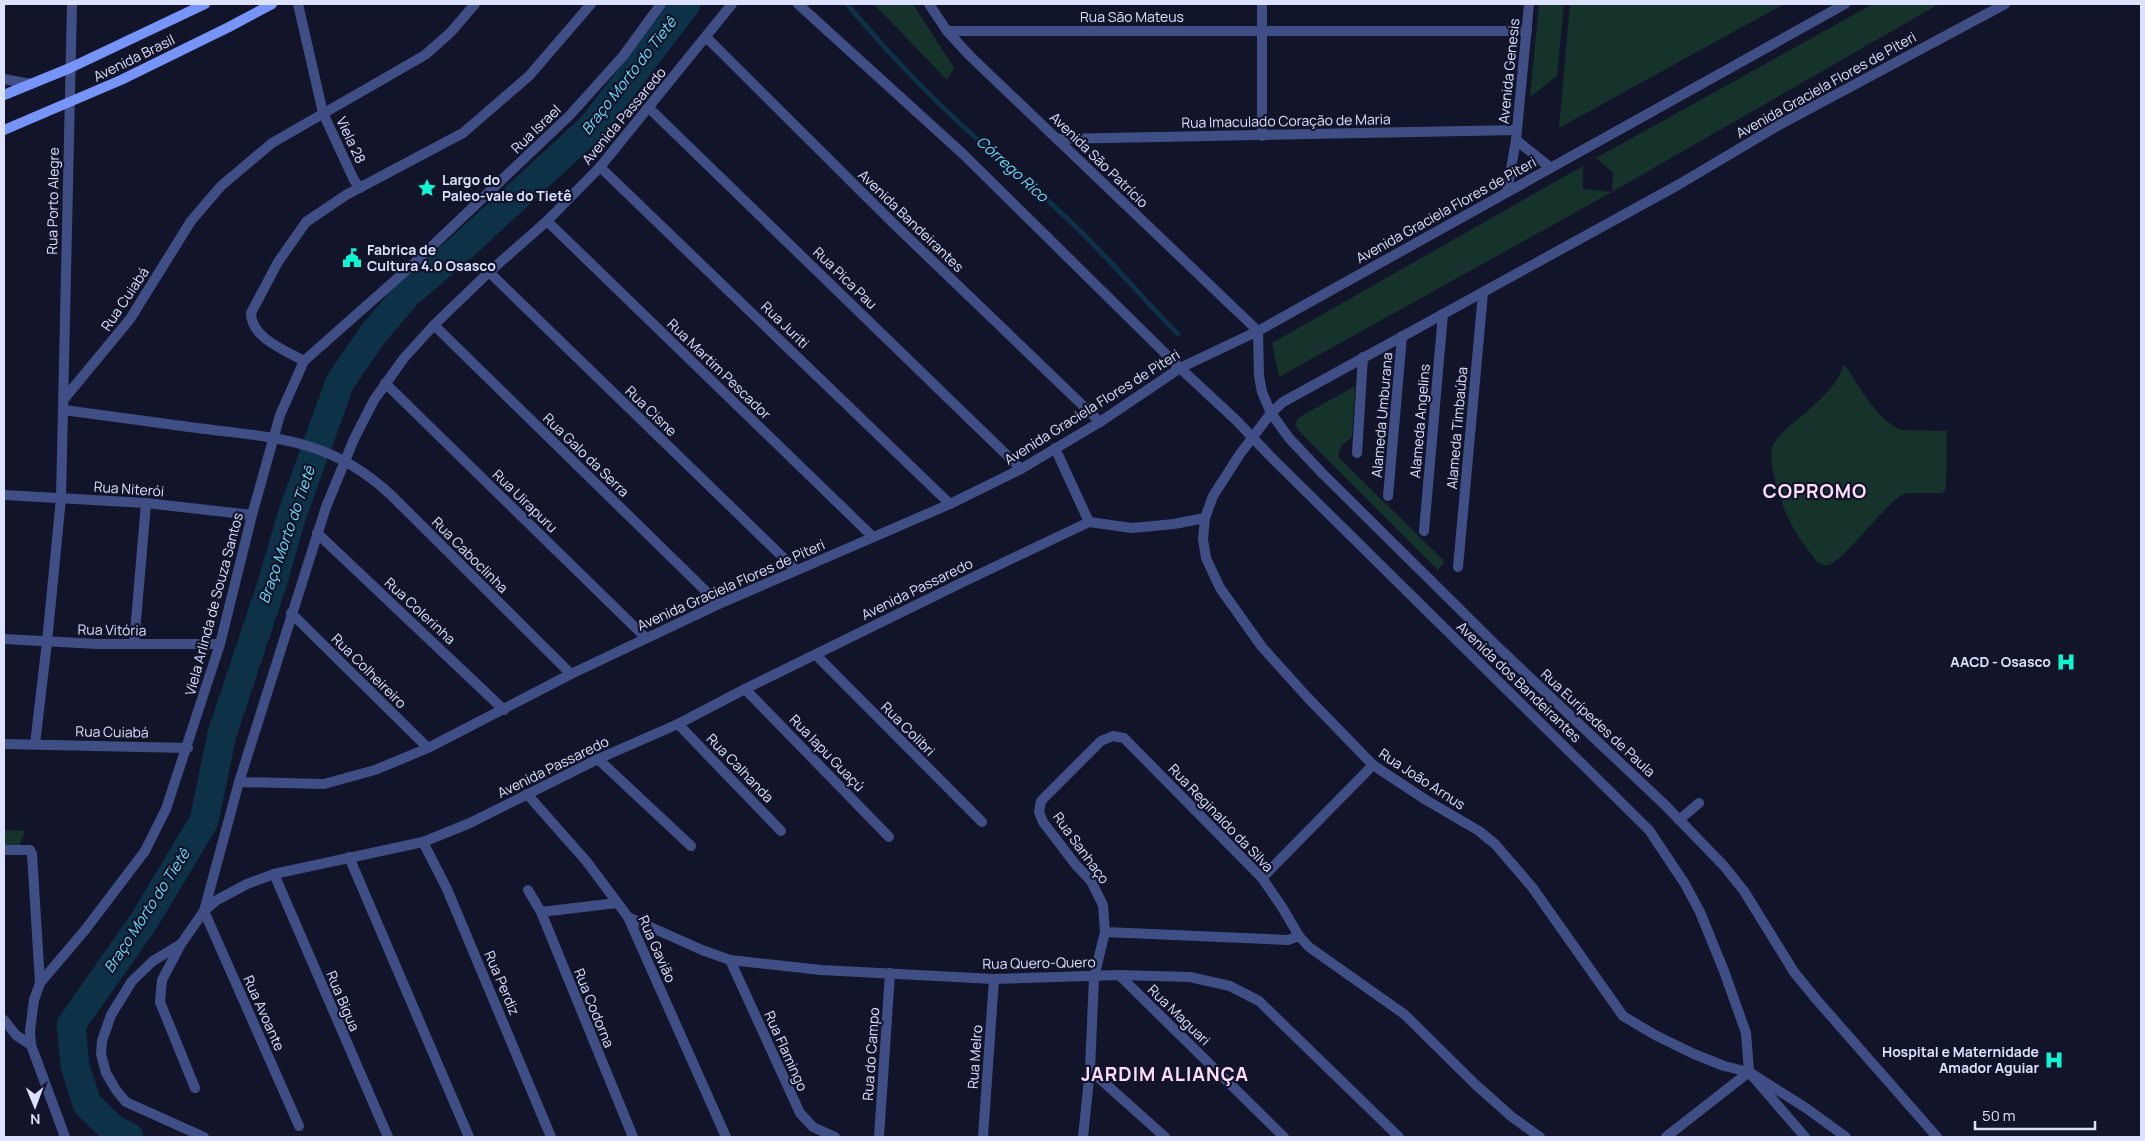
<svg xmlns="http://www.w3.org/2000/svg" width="2145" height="1141" font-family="Manrope,sans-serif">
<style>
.green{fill:#15332b}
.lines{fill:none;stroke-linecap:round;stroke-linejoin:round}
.stream{stroke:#0d3147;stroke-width:5}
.river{stroke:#0d3147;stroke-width:29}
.minor{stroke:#3f4f86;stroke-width:10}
.secondary{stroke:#7795f9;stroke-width:10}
.labels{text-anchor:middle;stroke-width:4.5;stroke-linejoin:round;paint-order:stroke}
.street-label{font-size:14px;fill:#dce1fd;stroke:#12142a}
.poi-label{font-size:14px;font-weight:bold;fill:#dce1fd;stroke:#12142a;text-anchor:start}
.water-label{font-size:15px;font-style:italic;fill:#6fdcf9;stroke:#12142a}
.district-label{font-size:19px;font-weight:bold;letter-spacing:1px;fill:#fedefa;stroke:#12142a}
</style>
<rect width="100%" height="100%" fill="#12142a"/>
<!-- green -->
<g class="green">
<polygon points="874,4 913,4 954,68 947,80"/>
<polygon points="1539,4 1564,4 1557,76 1530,97"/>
<polygon points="1570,4 1784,4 1559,128"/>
<polygon points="1873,4 1939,4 1612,192 1279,377 1272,343 1583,166 1583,189 1612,192 1613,173 1596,158"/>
<path d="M 1844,364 C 1860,386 1875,419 1901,430 L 1947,431 L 1946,487 L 1944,492 L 1941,493 L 1907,493 L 1902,495 C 1882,507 1844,561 1828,565 C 1824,566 1821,564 1817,562 C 1810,552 1801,542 1795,531 C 1785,515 1764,461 1774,443 C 1782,430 1799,419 1810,409 C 1824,396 1839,382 1844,364 Z"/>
<polygon points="1355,386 1352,437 1341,446 1338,457 1443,560 1443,564 1438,570 1298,430 1295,425 1298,418"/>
<polygon points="4,830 25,831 19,846 4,845"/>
</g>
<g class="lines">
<!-- stream -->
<path class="stream" d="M 847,4 C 884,48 922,89 965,128 C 1000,160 1038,190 1073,224 C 1110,259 1142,298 1178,334"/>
<!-- river -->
<polyline class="river" points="129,1137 112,1128 87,1104 75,1066 71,1025 144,921 204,821 222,734 272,584 292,515 340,382 373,334 407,294 461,248 592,127 686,4"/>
<!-- minor -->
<g class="minor">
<polyline points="298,4 323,113 354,180 360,188"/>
<polyline points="798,4 963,154 1180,368 1237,421 1270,456 1649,830 1685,884 1700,912 1724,971 1746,1033 1749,1072 1805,1137"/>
<polyline points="929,4 947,31 970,56 1258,331 1259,376 1262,392 1271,413 1289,438 1322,473 1503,652 1665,805 1724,866 1744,891 1794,972 1816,999 1937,1137"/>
<polyline points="947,31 1527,31"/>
<polyline points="706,37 892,222 1100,422"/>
<polyline points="4,79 31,84"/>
<polyline points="649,108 1021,469"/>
<polyline points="1262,136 1262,4"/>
<polyline points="1057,139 1517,130"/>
<polyline points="1516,140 1551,168"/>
<polyline points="600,167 950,504"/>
<polyline points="1507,192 1516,140 1529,4"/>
<polyline points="547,221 873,537"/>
<polyline points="489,272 795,569"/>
<polyline points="434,325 719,604"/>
<path d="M 304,361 C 285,350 251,338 251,313 L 278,262 L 306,222 L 346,195 L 463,133 L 529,76 L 591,4"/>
<polyline points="385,383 646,638"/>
<polyline points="64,399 130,319 191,221 221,186 272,143 425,55 451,32 475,4"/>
<path d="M 64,410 C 108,416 153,422 197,428 C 275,438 330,438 391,495 L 571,674"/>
<polyline points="1055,448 1089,522"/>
<polyline points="1357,453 1363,357"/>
<polyline points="4,495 146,503 252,515"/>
<polyline points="1388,496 1402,336"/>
<polyline points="1424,531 1443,314"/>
<polyline points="317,533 504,710"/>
<polyline points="1458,567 1483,293"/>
<polyline points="291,613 428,748"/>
<polyline points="4,639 98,644 220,644"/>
<polyline points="134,644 146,503"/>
<polyline points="816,655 982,822"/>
<polyline points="745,689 889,837"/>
<polyline points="678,724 781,831"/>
<polyline points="4,744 188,748"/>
<polyline points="35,744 47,642 61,498 72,4"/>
<polyline points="598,759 691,846"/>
<polyline points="239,782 324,784 375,770 428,748 571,674 719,604 950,504 1021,469 1100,422 1180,368 1258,331 1845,4"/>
<polyline points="527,794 587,862 628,917 726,1137"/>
<polyline points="1679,820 1699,803"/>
<polyline points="423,842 447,889 551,1137"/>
<polyline points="4,850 30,850 32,854 40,983"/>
<polyline points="349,857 469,1137"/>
<polyline points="274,874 388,1137"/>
<polyline points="1262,878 1373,765"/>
<polyline points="528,890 541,912 633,1137"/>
<polyline points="204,911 239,782 326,507 354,439 374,400 404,358 434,325 489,272 547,221 600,167 732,4"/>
<polyline points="204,911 299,1126"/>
<polyline points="541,912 617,903"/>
<polyline points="628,917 702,950 730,960 821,970 994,979 1119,975 1190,977 1230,986 1259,1001 1399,1137"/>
<polyline points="1105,932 1288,940 1299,936"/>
<polyline points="181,944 162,980 160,1002 195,1088"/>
<polyline points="730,960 800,1113 813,1127 835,1137"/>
<polyline points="1119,975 1284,1137"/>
<polyline points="4,1020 16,1035 31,1045 30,1031 34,1000 40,983 85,930 145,851 166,809 220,644 252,515 280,415 304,361 409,268 570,115 623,56 661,4"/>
<polyline points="31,1045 65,1137"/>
<polyline points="1090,1070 1165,1137"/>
<polyline points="204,1137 126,1102 116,1090 106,1073 101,1054 102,1041 111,1015 132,981 153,961 181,944 204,911 217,900 247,884 274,874 423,842 470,823 598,759 678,724 745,689 963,582 1089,522 1132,528 1174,524 1205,518"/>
<polyline points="879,1137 890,973"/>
<polyline points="983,1137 994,979"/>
<polyline points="1083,1137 1090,1070 1094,977 1105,932 1103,905 1091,881 1076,865 1043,822 1039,812 1041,801 1101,741 1113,736 1124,738 1262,878 1282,907 1299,936 1309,947 1404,1014 1476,1085 1512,1117 1540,1137"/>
<polyline points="1666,1137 1749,1072"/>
<polyline points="1846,1137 1806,1108 1749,1072 1724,1066 1694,1054 1655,1035 1623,1016 1532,887 1495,844 1479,831 1426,800 1373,765 1308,698 1262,647 1220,588 1206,558 1203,539 1205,518 1213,496 1240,454 1271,413 1283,402 1678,185 1779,125 2005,4"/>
</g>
<!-- secondary -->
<g class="secondary">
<polyline points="4,95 70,68 205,4"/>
<polyline points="4,130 121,80 229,27 272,4"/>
</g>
</g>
<!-- icons -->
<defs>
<g id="sight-bare" transform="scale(1.5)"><path d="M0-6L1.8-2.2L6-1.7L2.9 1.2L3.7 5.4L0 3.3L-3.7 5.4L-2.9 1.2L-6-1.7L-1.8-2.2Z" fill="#11f4d2" stroke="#12142a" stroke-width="2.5" paint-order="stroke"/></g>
<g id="civic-bare" transform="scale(1.5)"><path d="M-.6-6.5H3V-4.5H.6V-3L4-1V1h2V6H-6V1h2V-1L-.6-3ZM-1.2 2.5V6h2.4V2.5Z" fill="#11f4d2" stroke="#12142a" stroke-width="2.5" paint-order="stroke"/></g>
<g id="hospital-bare" transform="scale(1.5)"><path d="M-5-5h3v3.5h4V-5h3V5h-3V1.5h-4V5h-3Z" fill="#11f4d2" stroke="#12142a" stroke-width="2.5" paint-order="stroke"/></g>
</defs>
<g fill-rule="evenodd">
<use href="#sight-bare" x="427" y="188"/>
<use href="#civic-bare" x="352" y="258"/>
<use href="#hospital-bare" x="2066" y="662"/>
<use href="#hospital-bare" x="2054" y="1060"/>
</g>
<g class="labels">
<!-- street labels -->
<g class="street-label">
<text x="1132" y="22">Rua São Mateus</text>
<text transform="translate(134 58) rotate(-26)" y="5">Avenida Brasil</text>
<text transform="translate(1509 71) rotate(-84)" y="5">Avenida Genesis</text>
<text transform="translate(1826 85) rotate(-29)" y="5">Avenida Graciela Flores de Piteri</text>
<text transform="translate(624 116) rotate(-50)" y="5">Avenida Passaredo</text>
<text transform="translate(1286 121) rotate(-1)" y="5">Rua Imaculado Coração de Maria</text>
<text transform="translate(536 129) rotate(-44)" y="5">Rua Israel</text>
<text transform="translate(351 140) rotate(65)" y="5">Viela 28</text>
<text transform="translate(1099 160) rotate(44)" y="5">Avenida São Patrício</text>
<text transform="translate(53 201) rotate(-89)" y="5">Rua Porto Alegre</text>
<text transform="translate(1446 210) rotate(-29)" y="5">Avenida Graciela Flores de Piteri</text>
<text transform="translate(911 221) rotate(44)" y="5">Avenida Bandeirantes</text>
<text transform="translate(845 278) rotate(44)" y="5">Rua Pica Pau</text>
<text transform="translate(125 299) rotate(-56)" y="5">Rua Cuiabá</text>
<text transform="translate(785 325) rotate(44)" y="5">Rua Juriti</text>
<text transform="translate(719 369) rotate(44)" y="5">Rua Martim Pescador</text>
<text transform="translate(1092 407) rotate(-32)" y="5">Avenida Graciela Flores de Piteri</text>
<text transform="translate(651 411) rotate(44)" y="5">Rua Cisne</text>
<text transform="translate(1382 415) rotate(-85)" y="5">Alameda Umburana</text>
<text transform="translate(1420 421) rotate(-85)" y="5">Alameda Angelins</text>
<text transform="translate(1457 428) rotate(-85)" y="5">Alameda Timbaúba</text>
<text transform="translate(586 455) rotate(44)" y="5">Rua Galo da Serra</text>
<text transform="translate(129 489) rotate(4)" y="5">Rua Niterói</text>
<text transform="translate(525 501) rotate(44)" y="5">Rua Uirapuru</text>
<text transform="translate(470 555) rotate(45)" y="5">Rua Caboclinha</text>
<text transform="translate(731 585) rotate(-24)" y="5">Avenida Graciela Flores de Piteri</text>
<text transform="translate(917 589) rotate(-26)" y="5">Avenida Passaredo</text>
<text transform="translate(214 604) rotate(-75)" y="5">Viela Arlinda de Souza Santos</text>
<text transform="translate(420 611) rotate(43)" y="5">Rua Colerinha</text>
<text transform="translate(112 630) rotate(1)" y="5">Rua Vitória</text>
<text transform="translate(369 671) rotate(45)" y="5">Rua Colheireiro</text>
<text transform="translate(1519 682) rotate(44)" y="5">Avenida dos Bandeirantes</text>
<text transform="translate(1598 723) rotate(43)" y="5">Rua Eurípedes de Paula</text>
<text transform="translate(908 729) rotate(45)" y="5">Rua Colibri</text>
<text transform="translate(112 732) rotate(1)" y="5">Rua Cuiabá</text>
<text transform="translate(827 753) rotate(46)" y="5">Rua Iapu Guaçú</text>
<text transform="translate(553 767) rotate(-26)" y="5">Avenida Passaredo</text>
<text transform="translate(740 768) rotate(46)" y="5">Rua Calhanda</text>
<text transform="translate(1422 779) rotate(33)" y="5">Rua João Arnus</text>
<text transform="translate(1221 818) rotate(46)" y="5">Rua Reginaldo da Silva</text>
<text transform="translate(1081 848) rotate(54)" y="5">Rua Sanhaço</text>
<text transform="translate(657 949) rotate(66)" y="5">Rua Gavião</text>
<text transform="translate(1039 963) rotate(-1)" y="5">Rua Quero-Quero</text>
<text transform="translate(502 983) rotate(67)" y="5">Rua Perdiz</text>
<text transform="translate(343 1001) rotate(67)" y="5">Rua Bigua</text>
<text transform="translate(594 1008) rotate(68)" y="5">Rua Codorna</text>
<text transform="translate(264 1013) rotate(66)" y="5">Rua Avoante</text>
<text transform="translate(1179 1015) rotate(44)" y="5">Rua Maguari</text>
<text transform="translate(786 1051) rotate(66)" y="5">Rua Flamingo</text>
<text transform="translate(871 1054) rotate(-86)" y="5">Rua do Campo</text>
<text transform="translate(975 1057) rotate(-86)" y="5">Rua Melro</text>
</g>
<!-- poi labels -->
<g class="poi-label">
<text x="442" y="185">Largo do<tspan x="442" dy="16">Paleo-vale do Tietê</tspan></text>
<text x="367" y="255">Fabrica de<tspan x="367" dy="16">Cultura 4.0 Osasco</tspan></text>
<text x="2051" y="667" text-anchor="end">AACD - Osasco</text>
<text x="2039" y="1057" text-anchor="end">Hospital e Maternidade<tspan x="2039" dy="16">Amador Aguiar</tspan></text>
</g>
<!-- water labels -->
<g class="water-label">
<text transform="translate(629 76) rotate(-52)" y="5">Braço Morto do Tietê</text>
<text transform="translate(1012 169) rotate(42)" y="5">Córrego Rico</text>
<text transform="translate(287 535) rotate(-71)" y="5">Braço Morto do Tietê</text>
<text transform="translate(147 911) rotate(-57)" y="5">Braço Morto do Tietê</text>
</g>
<!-- district labels -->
<g class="district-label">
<text x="1815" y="498">COPROMO</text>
<text x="1165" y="1081">JARDIM ALIANÇA</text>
</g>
</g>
<!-- border -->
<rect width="2145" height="1141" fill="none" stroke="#dce1fd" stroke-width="10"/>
<!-- north arrow -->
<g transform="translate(35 1106) rotate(179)" stroke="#12142a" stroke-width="4" paint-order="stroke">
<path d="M0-4L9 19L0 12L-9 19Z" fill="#dce1fd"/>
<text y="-8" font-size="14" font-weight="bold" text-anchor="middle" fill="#dce1fd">N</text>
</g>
<!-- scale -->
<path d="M1975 1121v8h120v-8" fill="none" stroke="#dce1fd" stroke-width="2.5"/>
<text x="1982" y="1121" font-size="15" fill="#dce1fd" stroke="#12142a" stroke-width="4" paint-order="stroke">50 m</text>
</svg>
